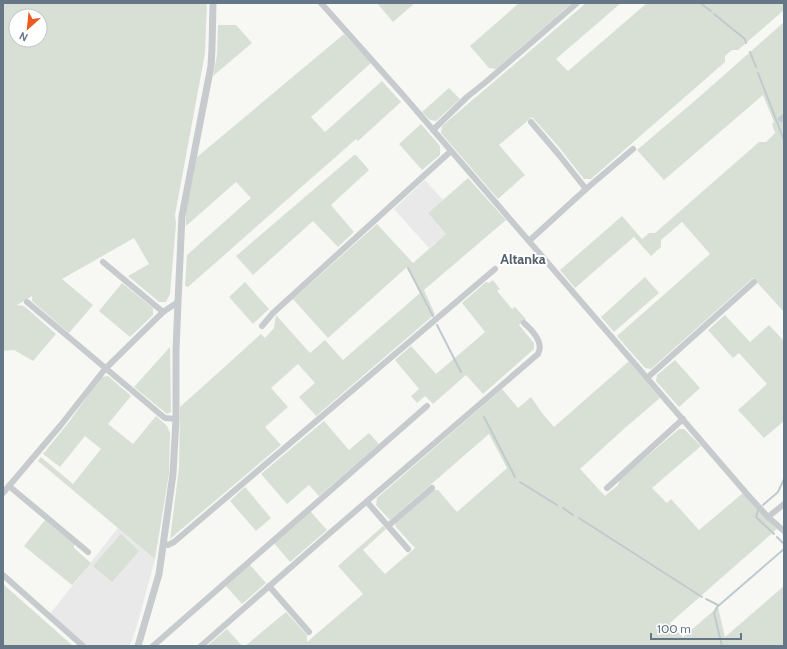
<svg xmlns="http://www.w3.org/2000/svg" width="787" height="649" font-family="Cabin,sans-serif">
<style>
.built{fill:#e8e9e8}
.green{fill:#d8e0d5;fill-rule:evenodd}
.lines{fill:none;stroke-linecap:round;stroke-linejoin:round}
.stream{stroke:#bfcace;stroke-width:2}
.minor{stroke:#c7cbce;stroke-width:6}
.tertiary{stroke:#c7cbce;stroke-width:7}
.labels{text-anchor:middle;stroke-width:4;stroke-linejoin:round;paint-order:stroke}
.quarter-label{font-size:14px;font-weight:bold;fill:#53606c;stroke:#fff}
</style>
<rect width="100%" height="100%" fill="#f7f8f4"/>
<!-- built -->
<g class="built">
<polygon points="425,180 443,200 428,213 446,234 429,248 394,209"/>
<polygon points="118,528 155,559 138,622 130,646 87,646 50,614"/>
</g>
<!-- green -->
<g class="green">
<path d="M 3,3 L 207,3 L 205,53 L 175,215 L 176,224 L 170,294 L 166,302 L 159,302 L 128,276 L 149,264 L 134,238 L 62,279 L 93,305 L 69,333 L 32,301 L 32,296 L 17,305 L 24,306 L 56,334 L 33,361 L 14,350 L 3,351 ZM 16,16 L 40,16 L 40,40 L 16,40 Z"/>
<polygon points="377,3 415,3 393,22"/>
<polygon points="519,3 572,3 496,69 489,68 470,46"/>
<polygon points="586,3 621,3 556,59 568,71 647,3 784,3 784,10 738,50 732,50 725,56 725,62 591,179 584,179 558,146 532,117 499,145 525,175 498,199 441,133 442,126"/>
<polygon points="784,22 784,114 782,116 784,122 784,312 753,278 651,369 645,368 617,336 710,254 682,222 661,240 661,247 651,256 634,237 575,288 560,270 622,216 642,239 649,233 655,233 759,142 766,142 775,133 772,124 774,122 763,95 664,180 637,150 698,98"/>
<polygon points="218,25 236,25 252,43 213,76 217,55"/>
<polygon points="344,34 371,63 311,117 325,132 382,81 401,102 358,141 356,139 188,287 185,286 187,255 251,198 236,182 186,226 186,211 197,157"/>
<polygon points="449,88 460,99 436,121 430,120 422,112"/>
<polygon points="421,124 440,146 440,155 422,170 399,144"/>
<polygon points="354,155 356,155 369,170 331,205 354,232 338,247 313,221 253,275 236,256"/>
<polygon points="468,178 506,220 424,290 435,314 316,416 299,397 315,383 298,364 271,388 288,407 265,427 281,445 170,539 179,468 180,407 261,334 265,338 274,328 276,315 310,353 325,340 343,360 420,293 407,267 328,338 293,299 377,224 413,263 446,234 428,213"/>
<polygon points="645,277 659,293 614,332 601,317"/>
<polygon points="493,280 500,289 497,291 512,309 515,307 526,319 519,325 534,343 534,349 483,394 466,375 433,404 425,396 417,403 411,396 419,389 395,360 411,346 436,374 485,332 462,303 486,282 489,283"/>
<polygon points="245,282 269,309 253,324 229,297"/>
<polygon points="122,283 153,308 153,315 130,337 99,311"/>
<polygon points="725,315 750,342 769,325 784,341 784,421 764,438 738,410 767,384 739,353 733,358 708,330"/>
<polygon points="170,347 171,412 167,414 134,387"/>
<polygon points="675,360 700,388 679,407 656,381 657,375"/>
<polygon points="628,362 629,362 660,398 626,427 580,469 605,496 618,485 620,479 679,429 684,429 701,446 652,488 667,503 671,499 699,530 743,493 777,529 670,623 683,637 718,607 725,637 784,586 784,646 245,646 286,612 307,635 307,642 363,594 338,566 383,526 386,529 363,550 385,574 415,548 395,526 396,523 433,490 438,490 457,512 507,468 489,434 390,520 376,505 377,498 502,389 518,408 531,397 542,413 554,427"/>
<polygon points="108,376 131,396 108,424 133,444 156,416 167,426 170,433 169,474 155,559 38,461 41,457 73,484 101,449 85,436 60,467 43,454 69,422 101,377"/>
<polygon points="324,421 349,450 369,433 379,444 319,496 309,485 287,504 261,474"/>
<polygon points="245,487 271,518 256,531 230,501"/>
<polygon points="310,511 327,530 290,562 274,543"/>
<polygon points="45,520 74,544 74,548 91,563 72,585 24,546"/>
<polygon points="121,534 139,551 112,582 93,566"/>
<polygon points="249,564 266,583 242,604 225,585"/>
<polygon points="3,584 73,646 3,646"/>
<polygon points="227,629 242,646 207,646"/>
</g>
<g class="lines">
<!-- stream -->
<g class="stream">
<polyline points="700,3 711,11"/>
<polyline points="714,14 745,39 746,43"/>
<polyline points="750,52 756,67"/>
<polyline points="758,73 784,140"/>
<polyline points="408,268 433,316"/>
<polyline points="437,325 461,372"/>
<polyline points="484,417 515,477"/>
<polyline points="520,482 557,505"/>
<polyline points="763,505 778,492 784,479"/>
<polyline points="563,508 573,515"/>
<polyline points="758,510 756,517 774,534"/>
<polyline points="579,518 702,597"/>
<polyline points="777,537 784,544"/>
<polyline points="706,599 718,605"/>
<polyline points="722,646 714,613 717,607 784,549"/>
</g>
<!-- minor -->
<g class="minor">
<polyline points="321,3 403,95 747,494 768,517 784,531"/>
<polyline points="781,119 784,117"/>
<polyline points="531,122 559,155 586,189"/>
<polyline points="433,130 467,97 487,81 577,3"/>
<polyline points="529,241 586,189 633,149"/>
<polyline points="103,262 163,312"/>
<polyline points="27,302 160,414 165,418 176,419"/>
<polyline points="262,326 273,313 451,151"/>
<polyline points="647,378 754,282"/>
<polyline points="9,486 88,552"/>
<polyline points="607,488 683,419"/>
<polyline points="3,493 60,426 105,369 163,312 178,302"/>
<polyline points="367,502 408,549"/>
<polyline points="768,517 784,504"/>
<polyline points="388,526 432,488"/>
<polyline points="164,544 168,545 174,542 495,269"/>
<polyline points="3,575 83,646"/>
<polyline points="269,586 309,632"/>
<polyline points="153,646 427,406"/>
<path d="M 201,646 L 330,533 L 538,354 C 544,343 532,330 524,323"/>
</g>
<!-- tertiary -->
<polyline class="tertiary" points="138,646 159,574 173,474 176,419 176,351 178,302 182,216 211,66 212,48 213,3"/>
</g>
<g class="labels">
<!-- quarter labels -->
<g class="quarter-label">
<text x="523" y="264">Altanka</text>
</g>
</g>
<!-- border -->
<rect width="787" height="649" fill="none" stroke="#657687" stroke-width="8"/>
<!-- north arrow -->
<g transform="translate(28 28) rotate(207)"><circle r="19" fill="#ffffff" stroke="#c1c8cf"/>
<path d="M0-3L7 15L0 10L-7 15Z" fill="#eb5b21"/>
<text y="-6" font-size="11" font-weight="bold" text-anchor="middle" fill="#657687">N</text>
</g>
<!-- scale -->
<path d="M651 633v6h90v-6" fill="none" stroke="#657687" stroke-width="2"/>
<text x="657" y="633" font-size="12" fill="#657687" stroke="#ffffff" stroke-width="3" paint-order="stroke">100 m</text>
</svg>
